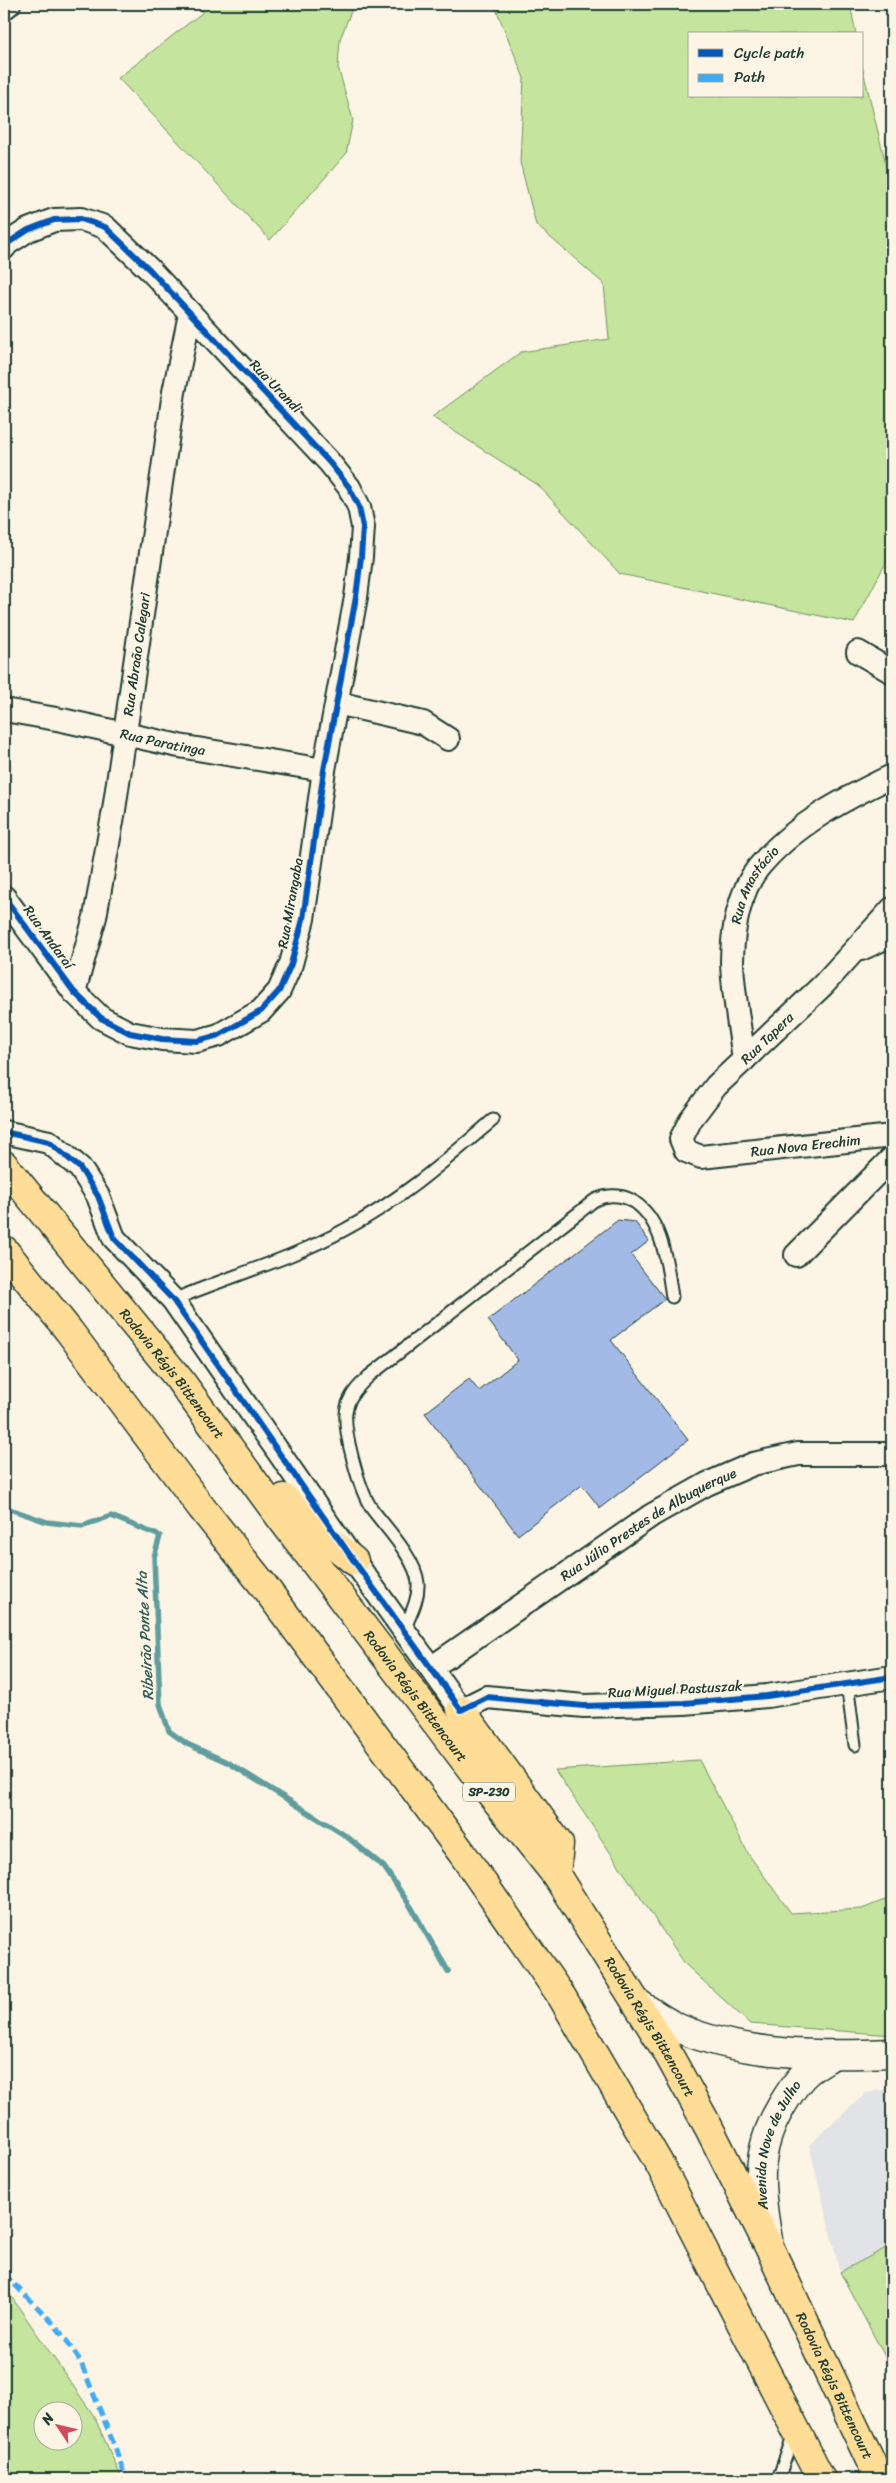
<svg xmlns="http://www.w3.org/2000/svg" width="896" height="2483" font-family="Sriracha,sans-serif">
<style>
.built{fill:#e1e3e6}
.green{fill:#c5e49d;stroke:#729068;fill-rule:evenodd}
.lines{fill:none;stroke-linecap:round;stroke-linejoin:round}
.stream{stroke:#609d9e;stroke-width:5.5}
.building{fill:#a3bae7;stroke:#1f3d34}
.service-casing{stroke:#1f3d34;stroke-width:15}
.minor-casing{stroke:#1f3d34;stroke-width:26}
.secondary-casing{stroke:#1f3d34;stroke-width:31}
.motorway-casing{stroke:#1f3d34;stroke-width:31}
.service{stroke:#fcf5e5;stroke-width:11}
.minor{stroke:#fcf5e5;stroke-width:22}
.secondary{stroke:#fcf5e5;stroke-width:28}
.motorway{stroke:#ffdd96;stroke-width:28}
.quiet{stroke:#3fa9f5;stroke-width:5;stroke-dasharray:10 5;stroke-linecap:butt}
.cycleway-casing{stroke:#fcf5e5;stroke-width:9}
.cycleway{stroke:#0057b8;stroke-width:6}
.labels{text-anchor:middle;stroke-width:4;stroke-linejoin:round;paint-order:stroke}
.shield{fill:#fcf5e5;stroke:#617469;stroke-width:1}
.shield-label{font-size:12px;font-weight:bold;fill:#1f3d34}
.street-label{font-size:14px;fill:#1f3d34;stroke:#fcf5e5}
.water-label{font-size:15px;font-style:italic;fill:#355d57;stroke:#fcf5e5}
</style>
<rect width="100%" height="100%" fill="#fcf5e5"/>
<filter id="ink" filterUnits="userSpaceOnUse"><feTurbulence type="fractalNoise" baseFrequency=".02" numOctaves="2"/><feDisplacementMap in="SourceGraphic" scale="10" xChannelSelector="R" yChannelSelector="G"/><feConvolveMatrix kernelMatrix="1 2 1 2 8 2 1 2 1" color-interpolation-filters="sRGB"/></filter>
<g filter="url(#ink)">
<!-- built -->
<polygon class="built" points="892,2088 892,2245 840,2272 809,2145 866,2093"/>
<!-- green -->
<g class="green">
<polygon points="197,4 354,4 340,39 338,67 353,120 346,154 270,240 118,78 203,12"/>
<polygon points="494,4 850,4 856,34 690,34 690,96 862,96 862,66 892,190 892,551 854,623 620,574 538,485 432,417 521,352 609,339 604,284 536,225 520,162 524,78"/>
<polygon points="699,1760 749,1855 791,1913 862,1909 892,1897 892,2035 750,2024 685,1964 555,1770"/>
<polygon points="892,2245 892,2370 840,2272"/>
<path d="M 4,2286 L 94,2416 L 122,2479 L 4,2479 ZM 72,2410 L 72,2440 L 42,2440 L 42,2410 Z"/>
</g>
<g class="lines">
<!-- stream -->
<polyline class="stream" points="4,1507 47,1522 82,1526 111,1516 160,1536 154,1557 160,1704 169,1731 187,1744 229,1763 346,1836 384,1867 411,1907 448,1971"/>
</g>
<!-- building -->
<polygon class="building" points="618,1220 635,1222 649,1241 631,1255 665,1299 611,1340 688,1440 600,1508 582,1485 518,1535 425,1413 469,1379 479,1391 518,1360 488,1320"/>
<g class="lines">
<!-- service casing -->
<g class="service-casing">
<g id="service">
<path d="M 173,1300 C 230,1276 292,1259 346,1229 C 401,1200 446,1160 493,1120"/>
<path d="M 404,1630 C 410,1615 419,1600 418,1583 C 416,1559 386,1528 372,1509 C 360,1492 341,1427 347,1407 C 350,1394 360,1385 369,1376 L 577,1214 C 583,1210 589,1204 595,1200 C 605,1195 619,1194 629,1199 C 663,1216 667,1264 672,1297"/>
<polyline points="847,1683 855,1745"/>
<polyline points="778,2479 794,2434"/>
</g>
</g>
<!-- minor casing -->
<g class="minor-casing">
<g id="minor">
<polyline points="4,8 9,4"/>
<polyline points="4,248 8,243 28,230 54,220 81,219 105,227 150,270 329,462 349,487 359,507 363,527 361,557 356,597 324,770 303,919 291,964 279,991 261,1011 219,1035 197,1041 162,1039 130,1033 101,1018 74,992 4,897"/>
<polyline points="858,652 892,672"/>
<polyline points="337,703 423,723 448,739"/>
<path id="s1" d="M 4,710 L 62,720 L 179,746 L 324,770"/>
<path id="s2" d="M 892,909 L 823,985 L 716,1086 L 691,1119 L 681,1139 L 686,1151 L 701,1157 L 892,1136"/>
<polyline points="861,949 892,935"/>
<path id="s3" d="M 74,992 L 95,917 L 114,810 L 174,392 L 190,314"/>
<path id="s4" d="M 744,1060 C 740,1028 733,994 732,962 C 732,932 739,892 758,868 C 792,826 844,799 892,776"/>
<polyline points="4,1132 49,1142 80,1168 98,1196 114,1238 173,1300 354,1561 461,1710 487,1697 584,1706 684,1703 767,1696 892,1677"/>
<polyline points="796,1255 892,1158"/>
<path id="s5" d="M 431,1668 L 652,1515 L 707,1484 L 753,1464 L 798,1454 L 892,1454"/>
</g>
</g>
<!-- secondary casing -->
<g class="secondary-casing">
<g id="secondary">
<path d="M 636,2002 C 650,2011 663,2021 678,2028 C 744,2056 822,2056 892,2053"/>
<path id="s6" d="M 768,2240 C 759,2190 754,2152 781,2107 C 788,2095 796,2082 806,2073 C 813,2066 823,2061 831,2056"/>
</g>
</g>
<!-- motorway casing -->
<g class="motorway-casing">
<g id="motorway">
<path id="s7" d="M 4,1165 L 179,1379 L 274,1509 L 475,1774 L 556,1875 L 666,2050 L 709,2128 L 771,2251 L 879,2479"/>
<polyline points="4,1250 69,1331 201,1507 264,1586 462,1853 562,1997 661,2167 821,2479"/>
<polyline points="284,1498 309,1524 354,1561"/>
<polyline points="461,1710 559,1844 556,1875"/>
</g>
</g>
<!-- service -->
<use href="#service" class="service"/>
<!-- minor -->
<use href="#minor" class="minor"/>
<!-- secondary -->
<use href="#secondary" class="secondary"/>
<!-- motorway -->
<use href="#motorway" class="motorway"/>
<!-- quiet -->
<polyline class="quiet" points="4,2274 55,2325 72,2348 81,2363 115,2447 126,2479"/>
<!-- cycleway casing -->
<g class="cycleway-casing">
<g id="cycleway">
<polyline points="4,248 8,243 28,230 54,220 81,219 105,227 150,270 329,462 349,487 359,507 363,527 361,557 356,597 324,770 303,919 291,964 279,991 261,1011 219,1035 197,1041 162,1039 130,1033 101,1018 74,992 4,897"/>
<polyline points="4,1132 49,1142 80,1168 98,1196 114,1238 173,1300 354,1561 461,1710 487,1697 584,1706 684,1703 767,1696 892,1677"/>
</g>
</g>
<!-- cycleway -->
<use href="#cycleway" class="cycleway"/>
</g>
</g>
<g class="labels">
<!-- shield labels -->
<rect class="shield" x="463" y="1782.5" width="52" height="19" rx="4"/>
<g class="shield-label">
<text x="489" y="1796">SP-230</text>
</g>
<!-- street labels -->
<g class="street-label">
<text transform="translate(276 386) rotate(46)" y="5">Rua Urandi</text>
<text dy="5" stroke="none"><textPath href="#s3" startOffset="344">Rua Abraão Calegari</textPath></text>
<text dy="5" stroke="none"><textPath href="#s1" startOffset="162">Rua Paratinga</textPath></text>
<text dy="5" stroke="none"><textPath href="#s4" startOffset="181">Rua Anastácio</textPath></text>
<text transform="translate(290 903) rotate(-80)" y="5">Rua Mirangaba</text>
<text transform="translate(49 937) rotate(54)" y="5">Rua Andaraí</text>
<text transform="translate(767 1038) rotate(-44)" y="5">Rua Tapera</text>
<text dy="5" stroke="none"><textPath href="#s2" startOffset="448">Rua Nova Erechim</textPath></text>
<text dy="5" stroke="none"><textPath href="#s7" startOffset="268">Rodovia Régis Bittencourt</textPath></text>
<text dy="5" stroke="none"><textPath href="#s5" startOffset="261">Rua Júlio Prestes de Albuquerque</textPath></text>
<text transform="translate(675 1689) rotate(-3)" y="5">Rua Miguel Pastuszak</text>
<text dy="5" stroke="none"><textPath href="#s7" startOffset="672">Rodovia Régis Bittencourt</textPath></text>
<text dy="5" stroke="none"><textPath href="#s7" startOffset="1078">Rodovia Régis Bittencourt</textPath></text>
<text dy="5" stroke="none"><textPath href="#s6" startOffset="99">Avenida Nove de Julho</textPath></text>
<text dy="5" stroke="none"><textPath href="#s7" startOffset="1482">Rodovia Régis Bittencourt</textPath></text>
</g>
<!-- water labels -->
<g class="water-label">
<text transform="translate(145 1636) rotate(-93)" y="5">Ribeirão Ponte Alta</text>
</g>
</g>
<!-- margin -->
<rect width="896" height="2483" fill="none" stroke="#fcf5e5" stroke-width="20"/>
<rect x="10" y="10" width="876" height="2463" fill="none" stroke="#1f3d34" stroke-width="2" filter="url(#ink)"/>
<!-- legend -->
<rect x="688" y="32" width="175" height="65" fill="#fcf5e5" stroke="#a4ab9e"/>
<rect x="698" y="49" width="25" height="8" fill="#0057b8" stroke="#a4ab9e"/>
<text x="734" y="58" font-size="15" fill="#1f3d34">Cycle path</text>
<rect x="698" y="74" width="25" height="8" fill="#3fa9f5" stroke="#a4ab9e"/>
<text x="734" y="82" font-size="15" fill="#1f3d34">Path</text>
<!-- north arrow -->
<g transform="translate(58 2426) rotate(305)"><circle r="24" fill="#fcf5e5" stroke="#a4ab9e"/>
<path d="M0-4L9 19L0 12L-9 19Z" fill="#d1495b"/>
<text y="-8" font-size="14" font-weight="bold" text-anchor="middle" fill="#1f3d34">N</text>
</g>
</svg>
